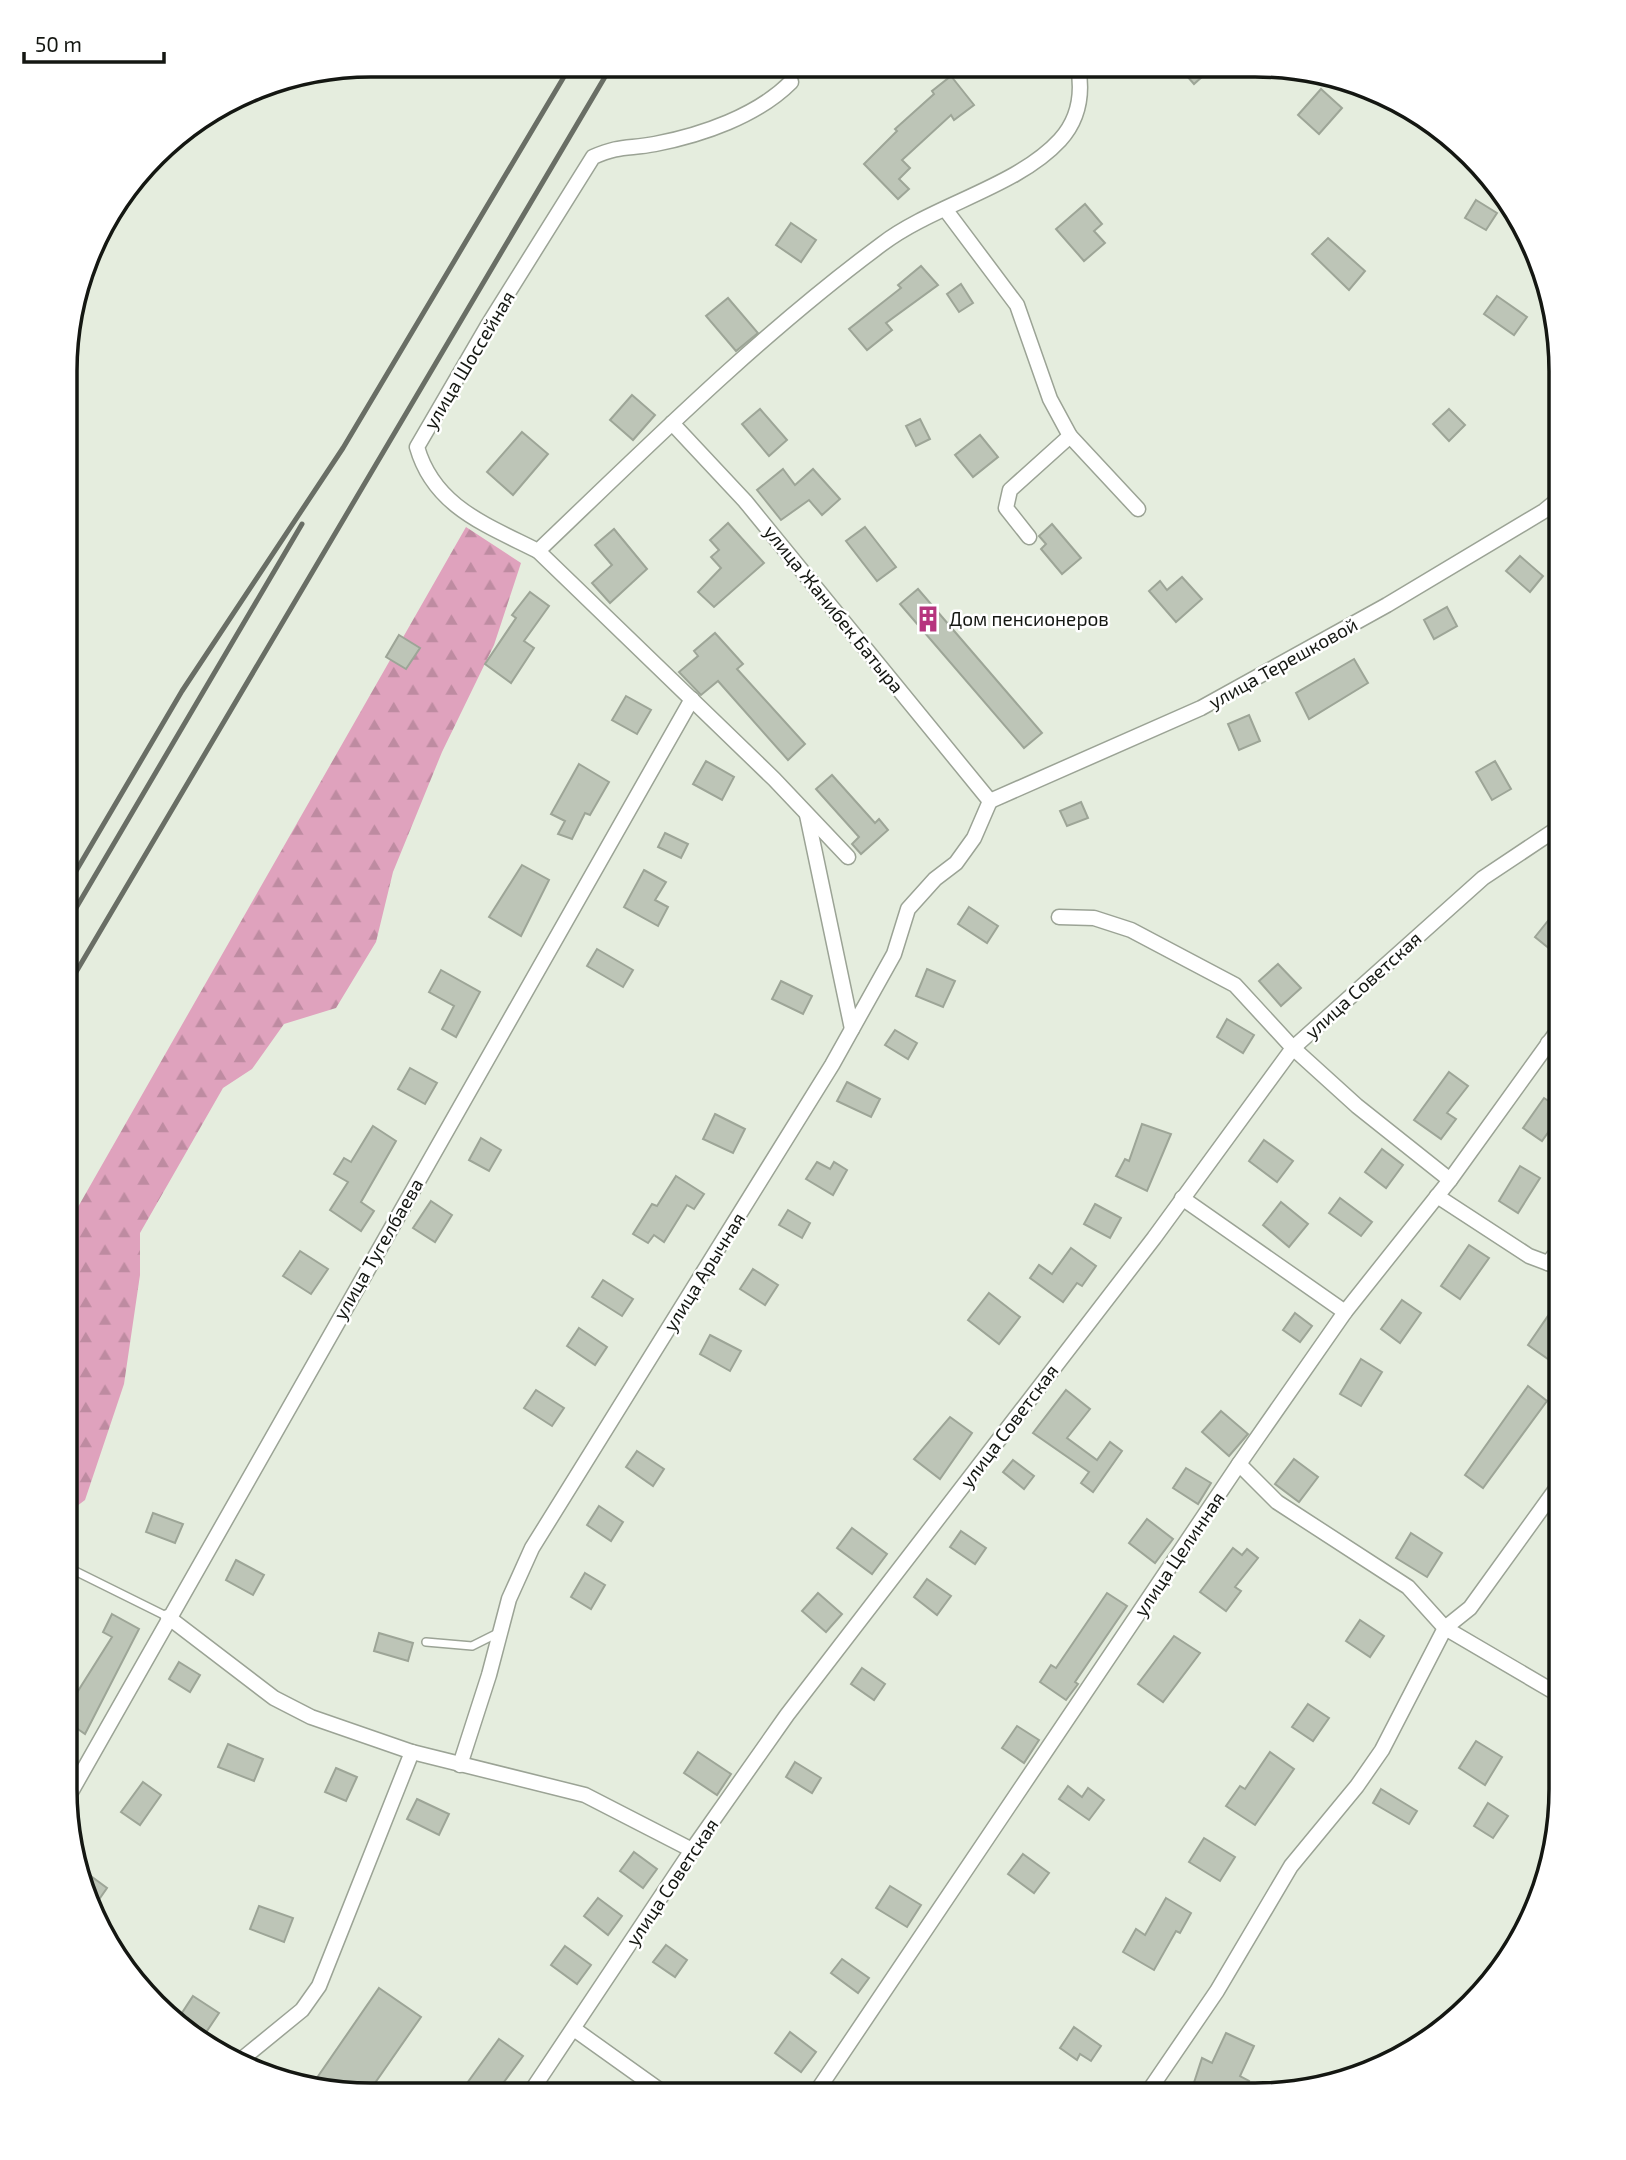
<svg xmlns="http://www.w3.org/2000/svg" width="1626" height="2160" font-family="'Exo 2',sans-serif">
<style>
.forest{fill:url(#forest-firs)}
.building{fill:#bdc5b7;stroke:#9da597;stroke-width:2}
.lines{fill:none;stroke-linecap:round;stroke-linejoin:round}
.lane-casing{stroke:#9ba395;stroke-width:10}
.street-casing{stroke:#9ba395;stroke-width:17}
.lane{stroke:#fff;stroke-width:7}
.street{stroke:#fff;stroke-width:14}
.rail{stroke:#696e65;stroke-width:5}
.labels{text-anchor:middle;stroke-width:5;stroke-linejoin:round;paint-order:stroke}
.street-label{font-size:19px;fill:#141712;stroke:#fff}
.poi-label{font-size:19px;fill:#141712;stroke:#fff;text-anchor:start}
.rim{fill:none;stroke:#141712;stroke-width:3.5}
</style>
<defs>
<pattern id="forest-firs" width="22" height="20" patternUnits="userSpaceOnUse" patternTransform="scale(1.75)"><rect width="22" height="20" fill="#dfa2bd"/><path d="M5 1l3.5 6h-7zM16 11l3.5 6h-7z" fill="#be8ba1"/></pattern>
</defs>
<rect width="100%" height="100%" fill="#e5edde"/>
<!-- forest -->
<polygon class="forest" points="466,527 521,563 494,645 442,752 393,872 376,942 336,1008 284,1024 252,1069 223,1088 140,1233 140,1275 124,1384 85,1500 65,1515 66,1228"/>
<!-- building -->
<g class="building">
<polygon points="1179,67 1213,67 1194,84"/>
<polygon points="951,76 974,105 954,120 951,115 902,160 910,168 899,179 909,189 898,199 864,164 897,131 895,129 934,94 932,91"/>
<polygon points="1321,89 1342,108 1319,134 1298,115"/>
<polygon points="1476,200 1497,213 1486,230 1465,218"/>
<polygon points="1085,204 1102,224 1094,231 1105,243 1084,261 1056,229"/>
<polygon points="791,223 816,240 801,262 776,245"/>
<polygon points="1328,238 1365,271 1349,290 1312,254"/>
<polygon points="921,266 938,285 886,323 892,330 867,350 849,329 901,288 898,285"/>
<polygon points="961,284 973,303 959,312 947,294"/>
<polygon points="1497,296 1527,317 1514,335 1484,314"/>
<polygon points="728,298 758,333 736,351 706,316"/>
<polygon points="632,395 655,415 633,440 610,420"/>
<polygon points="760,409 787,440 769,456 742,424"/>
<polygon points="1449,409 1465,425 1449,441 1433,424"/>
<polygon points="920,419 930,439 916,446 906,426"/>
<polygon points="522,432 548,454 513,495 487,472"/>
<polygon points="980,435 998,457 973,477 955,455"/>
<polygon points="783,469 795,485 813,469 840,499 822,515 809,500 781,520 757,490"/>
<polygon points="728,523 764,563 714,607 698,592 721,568 711,557 719,550 710,540"/>
<polygon points="1052,524 1081,558 1062,574 1041,549 1046,544 1039,536"/>
<polygon points="865,527 896,567 877,581 846,541"/>
<polygon points="614,529 647,569 610,603 592,583 612,565 595,545"/>
<polygon points="1520,556 1543,576 1530,592 1506,571"/>
<polygon points="1182,577 1202,599 1176,622 1149,591 1160,581 1167,590"/>
<polygon points="918,589 1042,733 1024,748 900,604"/>
<polygon points="530,592 549,606 524,641 534,648 511,683 485,664 516,618 512,615"/>
<polygon points="1447,607 1457,626 1434,639 1424,620"/>
<polygon points="715,633 743,664 737,669 805,744 788,760 718,681 701,695 679,672 698,656 694,651"/>
<polygon points="399,635 420,648 406,669 386,657"/>
<polygon points="1354,659 1368,683 1309,719 1296,693"/>
<polygon points="626,696 651,710 637,734 612,720"/>
<polygon points="1249,715 1260,741 1239,750 1228,724"/>
<polygon points="706,761 734,777 722,800 693,784"/>
<polygon points="1495,761 1511,789 1492,800 1476,772"/>
<polygon points="579,764 609,782 590,815 585,813 572,839 558,834 565,821 551,814"/>
<polygon points="832,775 875,823 879,819 888,830 861,854 852,844 859,837 816,789"/>
<polygon points="1081,802 1088,818 1067,826 1060,811"/>
<polygon points="665,833 688,844 681,858 658,847"/>
<polygon points="522,865 549,880 521,936 489,917"/>
<polygon points="644,870 666,882 655,900 668,907 658,926 624,907"/>
<polygon points="969,907 998,926 987,943 958,924"/>
<polygon points="1551,917 1561,924 1561,958 1535,937"/>
<polygon points="597,949 633,970 623,987 587,966"/>
<polygon points="1278,964 1301,988 1281,1006 1259,981"/>
<polygon points="927,969 955,981 943,1007 916,996"/>
<polygon points="441,970 480,992 456,1037 442,1029 454,1006 429,992"/>
<polygon points="781,981 812,996 803,1014 772,999"/>
<polygon points="1227,1019 1254,1035 1243,1053 1217,1037"/>
<polygon points="895,1030 917,1043 908,1059 885,1045"/>
<polygon points="410,1068 437,1083 425,1104 398,1089"/>
<polygon points="1449,1072 1468,1086 1447,1113 1456,1119 1441,1139 1414,1120"/>
<polygon points="847,1082 880,1099 871,1117 837,1101"/>
<polygon points="1544,1098 1561,1109 1561,1114 1542,1141 1523,1128"/>
<polygon points="715,1114 745,1129 733,1153 703,1139"/>
<polygon points="1142,1124 1171,1134 1147,1191 1116,1176 1125,1159 1129,1161"/>
<polygon points="373,1126 396,1141 361,1202 374,1211 361,1231 330,1210 348,1182 334,1174 344,1158 351,1162"/>
<polygon points="481,1138 501,1150 489,1171 469,1160"/>
<polygon points="1264,1140 1293,1161 1277,1182 1249,1161"/>
<polygon points="1382,1149 1403,1165 1386,1188 1365,1172"/>
<polygon points="817,1162 830,1169 834,1162 847,1170 833,1195 806,1179"/>
<polygon points="1520,1166 1540,1178 1518,1213 1499,1201"/>
<polygon points="676,1176 704,1194 694,1209 687,1205 664,1242 654,1235 648,1243 633,1234 652,1204 657,1206"/>
<polygon points="1340,1198 1372,1222 1361,1236 1329,1213"/>
<polygon points="431,1201 452,1215 435,1242 413,1228"/>
<polygon points="1281,1202 1308,1224 1289,1247 1263,1225"/>
<polygon points="1095,1204 1121,1218 1110,1238 1084,1224"/>
<polygon points="788,1210 810,1223 802,1238 779,1225"/>
<polygon points="1469,1245 1489,1258 1460,1299 1441,1286"/>
<polygon points="1071,1248 1096,1266 1082,1286 1077,1283 1063,1302 1030,1278 1039,1265 1052,1274"/>
<polygon points="300,1251 328,1269 311,1294 283,1276"/>
<polygon points="753,1269 778,1285 765,1305 740,1289"/>
<polygon points="603,1280 633,1299 622,1316 592,1297"/>
<polygon points="989,1293 1020,1317 999,1344 968,1320"/>
<polygon points="1402,1300 1421,1313 1400,1343 1381,1329"/>
<polygon points="1295,1313 1312,1326 1300,1342 1283,1330"/>
<polygon points="1550,1313 1561,1321 1561,1341 1548,1359 1528,1345"/>
<polygon points="579,1328 607,1347 595,1365 567,1346"/>
<polygon points="710,1335 741,1351 730,1371 700,1354"/>
<polygon points="1361,1359 1382,1372 1361,1406 1340,1394"/>
<polygon points="1528,1386 1547,1401 1483,1488 1465,1475"/>
<polygon points="536,1390 564,1408 552,1426 524,1408"/>
<polygon points="1066,1390 1090,1409 1067,1438 1097,1460 1110,1442 1122,1451 1093,1492 1081,1483 1089,1472 1033,1433"/>
<polygon points="1221,1411 1248,1434 1229,1456 1202,1432"/>
<polygon points="950,1417 972,1433 940,1479 914,1459"/>
<polygon points="637,1451 664,1469 653,1486 626,1467"/>
<polygon points="1294,1459 1318,1477 1299,1502 1275,1484"/>
<polygon points="1013,1460 1034,1476 1024,1489 1003,1472"/>
<polygon points="1186,1468 1211,1483 1198,1504 1173,1488"/>
<polygon points="599,1506 623,1522 611,1541 587,1525"/>
<polygon points="153,1513 183,1524 175,1543 146,1532"/>
<polygon points="1147,1519 1173,1539 1155,1563 1129,1543"/>
<polygon points="852,1528 887,1554 872,1574 837,1548"/>
<polygon points="961,1531 986,1548 975,1564 950,1547"/>
<polygon points="1411,1533 1442,1553 1427,1577 1396,1558"/>
<polygon points="1233,1548 1242,1555 1247,1549 1258,1558 1235,1587 1241,1591 1226,1611 1200,1592"/>
<polygon points="236,1560 264,1575 253,1595 226,1580"/>
<polygon points="585,1573 605,1585 591,1609 571,1597"/>
<polygon points="927,1579 951,1596 937,1615 914,1597"/>
<polygon points="818,1593 842,1614 826,1632 802,1611"/>
<polygon points="1107,1593 1127,1606 1075,1682 1078,1684 1066,1700 1040,1682 1051,1665 1056,1668"/>
<polygon points="112,1614 139,1629 85,1734 65,1720 78,1691 112,1637 103,1632"/>
<polygon points="1360,1620 1384,1636 1370,1657 1346,1641"/>
<polygon points="379,1633 413,1643 408,1661 374,1651"/>
<polygon points="1174,1636 1200,1653 1163,1702 1138,1684"/>
<polygon points="179,1662 200,1675 190,1692 169,1679"/>
<polygon points="862,1668 885,1684 874,1700 851,1684"/>
<polygon points="1308,1704 1329,1718 1313,1741 1292,1727"/>
<polygon points="1017,1726 1039,1740 1024,1763 1002,1748"/>
<polygon points="1476,1741 1502,1757 1485,1785 1459,1768"/>
<polygon points="228,1744 263,1759 254,1781 218,1767"/>
<polygon points="698,1752 731,1774 717,1795 684,1773"/>
<polygon points="1270,1752 1294,1769 1255,1825 1226,1806 1240,1786 1245,1789"/>
<polygon points="795,1762 821,1778 812,1793 786,1777"/>
<polygon points="336,1768 357,1777 346,1801 325,1792"/>
<polygon points="143,1782 161,1795 140,1825 121,1812"/>
<polygon points="1068,1786 1082,1797 1088,1788 1104,1800 1089,1820 1059,1799"/>
<polygon points="1381,1789 1417,1811 1409,1824 1373,1803"/>
<polygon points="417,1799 449,1814 439,1835 407,1819"/>
<polygon points="1488,1803 1508,1816 1493,1838 1474,1826"/>
<polygon points="1204,1838 1235,1857 1220,1881 1189,1862"/>
<polygon points="634,1852 657,1869 643,1888 620,1871"/>
<polygon points="1023,1854 1049,1873 1034,1893 1008,1874"/>
<polygon points="84,1871 107,1888 93,1908"/>
<polygon points="890,1886 921,1905 907,1927 876,1908"/>
<polygon points="598,1898 622,1916 608,1935 584,1916"/>
<polygon points="1166,1898 1191,1913 1180,1933 1176,1931 1154,1970 1123,1952 1136,1929 1145,1935"/>
<polygon points="259,1906 293,1918 284,1942 250,1929"/>
<polygon points="666,1945 687,1960 675,1977 653,1962"/>
<polygon points="565,1946 591,1965 577,1984 551,1965"/>
<polygon points="842,1959 869,1978 858,1993 831,1973"/>
<polygon points="379,1988 421,2017 368,2093 332,2093 312,2085"/>
<polygon points="193,1996 219,2013 201,2040 176,2022"/>
<polygon points="1074,2027 1101,2046 1091,2061 1080,2054 1077,2060 1060,2048"/>
<polygon points="790,2032 816,2052 801,2072 775,2053"/>
<polygon points="1226,2033 1254,2046 1240,2076 1249,2081 1243,2094 1227,2087 1223,2095 1190,2095 1202,2058 1212,2063"/>
<polygon points="499,2039 523,2056 496,2093 460,2093"/>
</g>
<g class="lines">
<!-- lane casing -->
<g class="lane-casing">
<g id="lane">
<polyline points="65,1566 168,1617"/>
<polyline points="426,1642 472,1646 498,1633"/>
</g>
</g>
<!-- street casing -->
<g class="street-casing">
<g id="street">
<path d="M 791,82 C 757,116 702,135 655,144 C 628,149 620,145 593,157 L 488,325 L 417,447 C 434,507 487,525 538,551 C 649,445 758,336 882,244 C 933,205 1017,187 1060,140 C 1079,119 1083,94 1078,67"/>
<polyline points="945,209 1017,305 1050,399 1070,436 1138,509"/>
<polyline points="672,423 745,501 990,801"/>
<polyline points="1029,537 1006,508 1010,490 1070,436"/>
<polyline points="538,551 774,779 848,857"/>
<polyline points="990,801 1201,708 1387,605 1544,511 1561,497"/>
<polyline points="807,815 852,1029"/>
<polyline points="1059,917 1094,918 1131,930 1235,985 1293,1048 1357,1106 1450,1180"/>
<polyline points="1548,1043 1561,1055"/>
<polyline points="1437,1196 1529,1256 1561,1268"/>
<polyline points="1182,1198 1345,1312"/>
<polyline points="1548,1263 1561,1247"/>
<polyline points="1239,1464 1277,1502 1408,1587 1445,1628 1561,1696"/>
<polyline points="168,1617 274,1698 311,1717 412,1752 585,1795 692,1850"/>
<polyline points="460,1765 489,1675 509,1599 532,1548 832,1065 894,954 908,909 935,879 956,863 974,838 990,801"/>
<polyline points="67,1799 692,699"/>
<polyline points="574,2029 665,2094"/>
<polyline points="242,2059 302,2010 319,1986 412,1752"/>
<polyline points="530,2093 692,1850 787,1715 1154,1238 1293,1048 1483,878 1561,826"/>
<polyline points="815,2094 1239,1464 1345,1312 1450,1180 1561,1026"/>
<polyline points="1146,2095 1217,1991 1291,1866 1357,1786 1382,1750 1445,1628 1470,1608 1561,1482"/>
</g>
</g>
<!-- lane -->
<use href="#lane" class="lane"/>
<!-- street -->
<use href="#street" class="street"/>
<!-- rail -->
<g class="rail">
<polyline points="66,888 182,691 343,448 571,65"/>
<polyline points="66,925 302,524"/>
<polyline points="66,989 612,65"/>
</g>
</g>
<!-- icons -->
<defs>
<g id="building-bare" transform="scale(2.1)"><path d="M-4-6H4V6H1V3H-1V6H-4ZM-2.5-4.3h1.7v1.8h-1.7ZM.8-4.3h1.7v1.8H.8ZM-2.5-1h1.7V.8h-1.7ZM.8-1h1.7V.8H.8Z" fill="#b6347e" stroke="#fff" stroke-width="2.5" paint-order="stroke"/></g>
</defs>
<g fill-rule="evenodd">
<use href="#building-bare" x="928" y="619"/>
</g>
<g class="labels">
<!-- street labels -->
<g class="street-label">
<text transform="translate(469 360) rotate(-59)" y="7">улица Шоссейная</text>
<text transform="translate(834 609) rotate(51)" y="7">улица Жанибек Батыра</text>
<text transform="translate(1283 663) rotate(-29)" y="7">улица Терешковой</text>
<text transform="translate(1363 985) rotate(-42)" y="7">улица Советская</text>
<text transform="translate(378 1249) rotate(-60)" y="7">улица Тугелбаева</text>
<text transform="translate(704 1272) rotate(-58)" y="7">улица Арычная</text>
<text transform="translate(1009 1426) rotate(-53)" y="7">улица Советская</text>
<text transform="translate(1179 1554) rotate(-56)" y="7">улица Целинная</text>
<text transform="translate(672 1882) rotate(-56)" y="7">улица Советская</text>
</g>
<!-- poi labels -->
<g class="poi-label">
<text x="949" y="626">Дом пенсионеров</text>
</g>
</g>
<!-- crop -->
<path d="M0 0H1626V2160H0ZM371 77H1255A294 294 0 0 1 1549 371V1789A294 294 0 0 1 1255 2083H371A294 294 0 0 1 77 1789V371A294 294 0 0 1 371 77Z" fill="#fff" fill-rule="evenodd"/>
<path class="rim" d="M371 77H1255A294 294 0 0 1 1549 371V1789A294 294 0 0 1 1255 2083H371A294 294 0 0 1 77 1789V371A294 294 0 0 1 371 77Z"/>
<!-- scale -->
<path d="M24 52v10h140v-10" fill="none" stroke="#141712" stroke-width="3.5"/>
<text x="35" y="52" font-size="21" fill="#141712" stroke="#ffffff" stroke-width="5" paint-order="stroke">50 m</text>
</svg>
